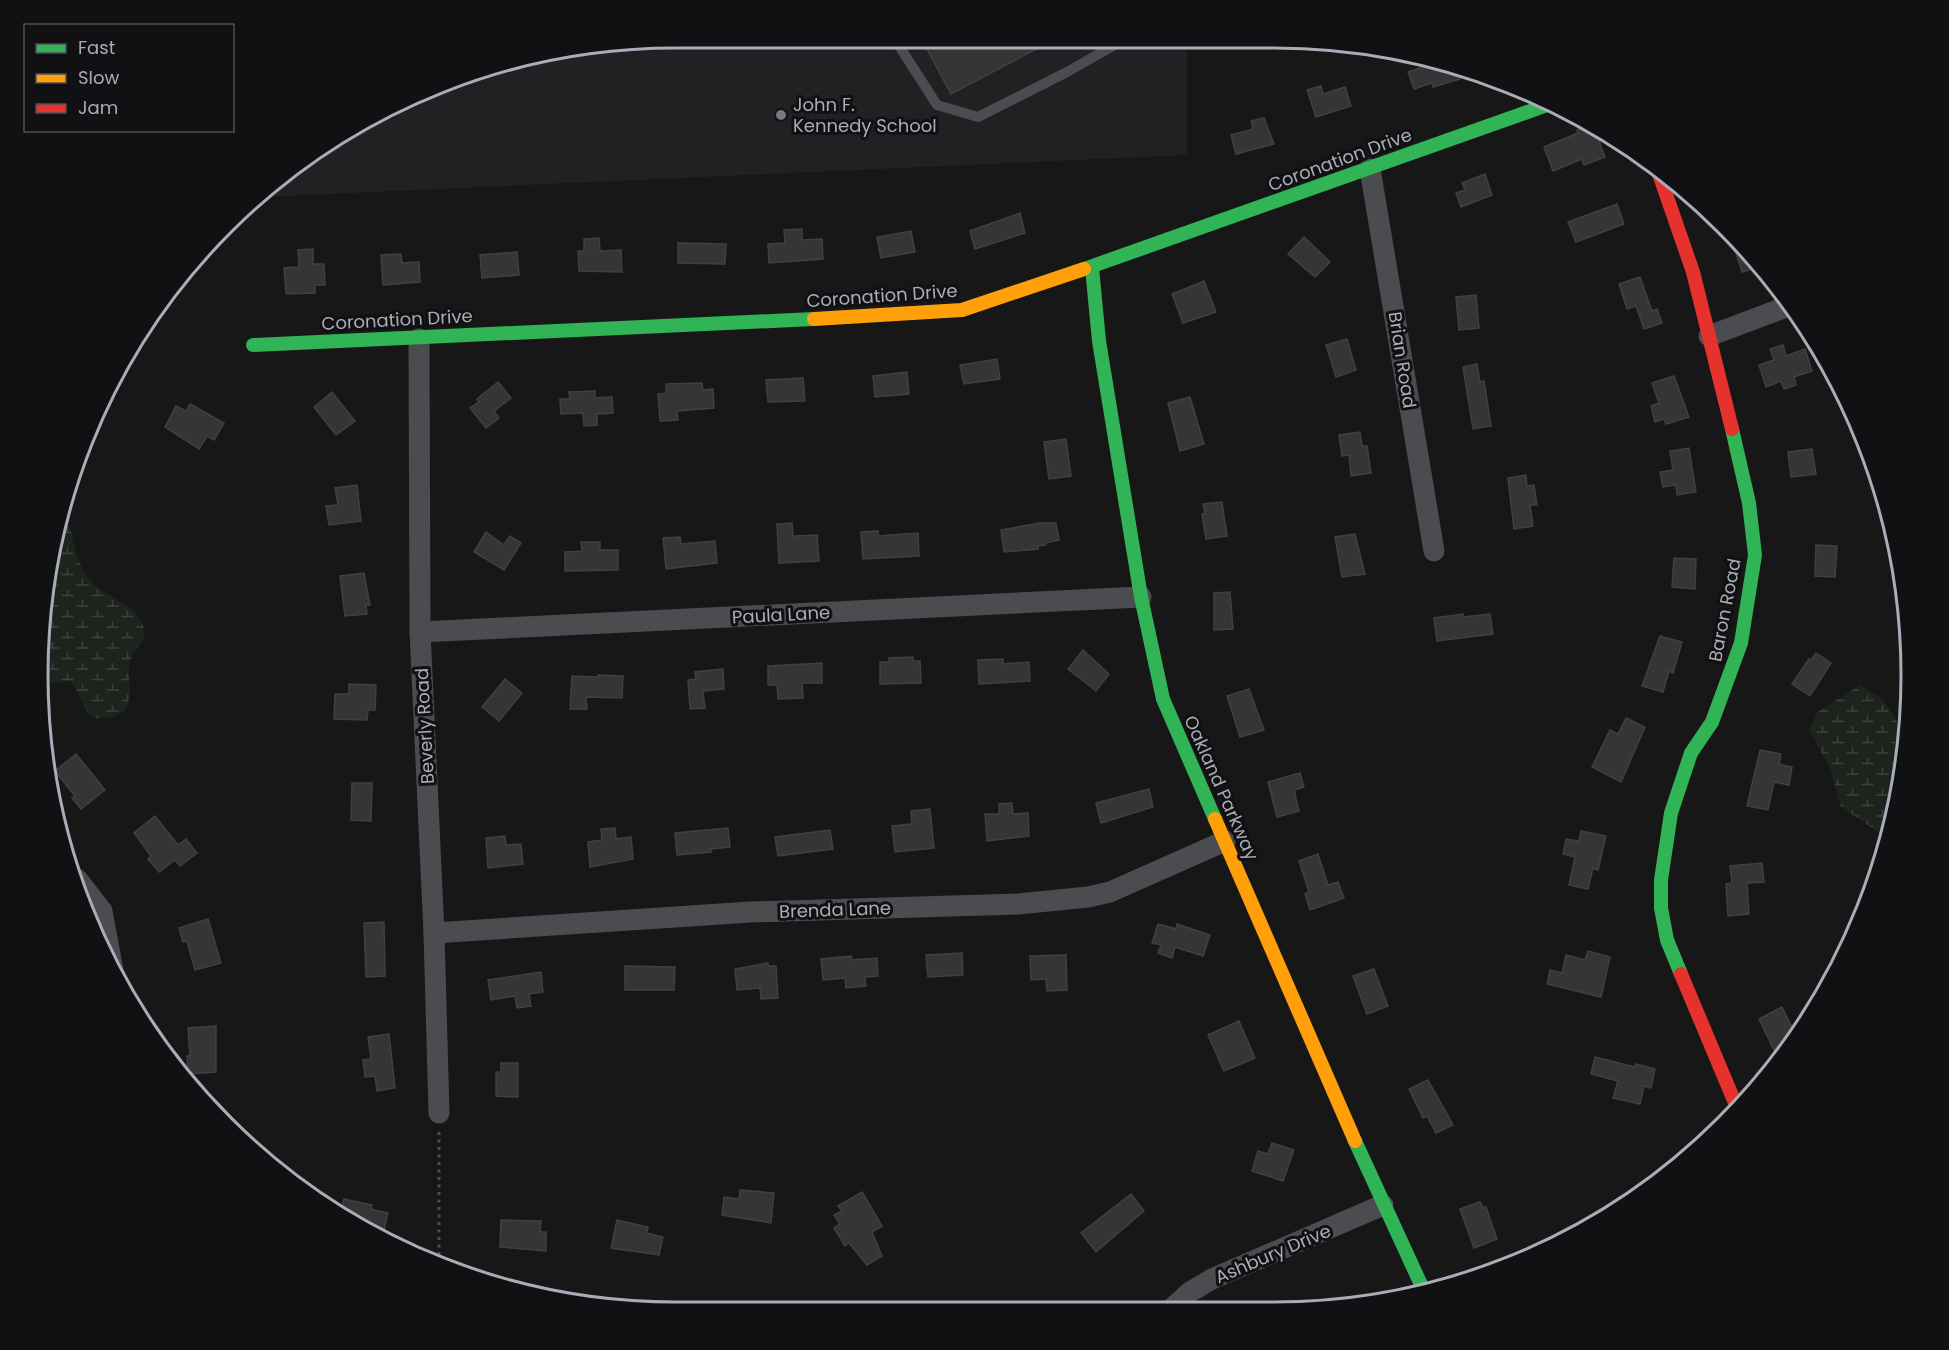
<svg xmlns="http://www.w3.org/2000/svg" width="1949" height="1350" font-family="Poppins,sans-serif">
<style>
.built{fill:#212123}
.wetland{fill:url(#wetland-marsh)}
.building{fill:#353536;stroke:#3f4043;stroke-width:1.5}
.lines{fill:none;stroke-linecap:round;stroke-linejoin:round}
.path{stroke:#4d4e52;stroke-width:3;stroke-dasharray:3 4.5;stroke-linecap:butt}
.lane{stroke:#4b4c50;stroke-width:10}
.street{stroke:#4b4c50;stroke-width:21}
.fast{stroke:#30b455;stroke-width:14}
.slow{stroke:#ff9f0a;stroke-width:14}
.jam{stroke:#e5322d;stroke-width:14}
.poi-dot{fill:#757880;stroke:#111113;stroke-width:2}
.labels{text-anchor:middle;stroke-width:6;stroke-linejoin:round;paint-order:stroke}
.poi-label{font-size:18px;fill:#a8adb8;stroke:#111113;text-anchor:start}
.street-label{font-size:18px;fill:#a8adb8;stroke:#111113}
.rim{fill:none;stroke:#a8adb8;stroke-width:3}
</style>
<defs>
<pattern id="wetland-marsh" width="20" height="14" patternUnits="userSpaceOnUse" patternTransform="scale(1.5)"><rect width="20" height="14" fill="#1d241e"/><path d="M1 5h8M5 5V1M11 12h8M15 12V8" fill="none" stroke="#3b413d"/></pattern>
</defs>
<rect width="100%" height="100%" fill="#171717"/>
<!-- built -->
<polygon class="built" points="675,38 1187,38 1187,155 262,197 321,145 431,86 510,59"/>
<!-- wetland -->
<g class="wetland">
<path d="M 62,520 L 67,521 C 77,541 73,559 90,580 C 104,598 132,600 142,623 C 150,640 136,646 131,659 C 125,674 135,696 125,709 C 119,717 106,718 96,719 C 81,710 81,694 70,681 L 38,685 L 43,592 Z"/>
<polygon points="1860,685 1881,698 1895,717 1905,744 1899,800 1891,828 1881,834 1841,807 1830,769 1809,729 1818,712"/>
</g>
<!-- building -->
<g class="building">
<polygon points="921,38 1057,38 951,94"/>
<polygon points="1423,56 1455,65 1460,79 1433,87 1432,83 1414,89 1408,72 1426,66"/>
<polygon points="1321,86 1323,94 1345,87 1351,106 1316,117 1307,90"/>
<polygon points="1264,118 1274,144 1236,154 1231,135 1253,129 1251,121"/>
<polygon points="1590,125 1592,131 1595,130 1605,157 1584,165 1582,159 1553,171 1544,147 1578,133 1577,130"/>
<polygon points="1485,174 1492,195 1461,207 1456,193 1465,190 1462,183"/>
<polygon points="1617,204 1624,224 1576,242 1568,222"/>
<polygon points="1020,213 1025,233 975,249 970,231"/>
<polygon points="802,229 802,240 822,239 823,259 769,263 768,244 785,243 784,230"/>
<polygon points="1728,229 1729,229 1760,267 1742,272"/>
<polygon points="911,231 915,252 881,258 877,237"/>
<polygon points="1304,237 1330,262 1315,277 1288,254"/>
<polygon points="599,238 600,251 621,250 622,272 579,271 578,251 584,251 584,239"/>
<polygon points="678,243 726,244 725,264 678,263"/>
<polygon points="313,249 313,264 324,264 325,285 315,285 315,293 286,294 284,268 299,267 298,250"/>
<polygon points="517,252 519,275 482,278 480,255"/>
<polygon points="401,254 402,263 419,262 420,282 383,285 381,255"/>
<polygon points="1640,277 1652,311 1657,309 1662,323 1644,329 1636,306 1627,309 1619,284"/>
<polygon points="1204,281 1216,312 1183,323 1172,294"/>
<polygon points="1476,295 1479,328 1459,330 1456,297"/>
<polygon points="1347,339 1356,370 1336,377 1326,345"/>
<polygon points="1783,345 1786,356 1805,349 1812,371 1794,377 1796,385 1784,389 1781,381 1766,387 1759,365 1774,360 1770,349"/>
<polygon points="997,359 1000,379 964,384 960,365"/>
<polygon points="1477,364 1480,382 1484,381 1491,426 1473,429 1463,367"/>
<polygon points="907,372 909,394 875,397 873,376"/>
<polygon points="1674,376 1689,417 1666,424 1664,419 1655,422 1651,406 1659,403 1652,383"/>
<polygon points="803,378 805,401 768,402 766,380"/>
<polygon points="498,382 511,398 494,411 499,418 486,428 470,408 479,402 477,399"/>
<polygon points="702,383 703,390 713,389 714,408 677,411 678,420 660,421 658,394 666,394 666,384"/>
<polygon points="595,391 595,398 612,397 613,413 597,414 597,425 584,426 583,413 561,414 560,399 570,399 569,392"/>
<polygon points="332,392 355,421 336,435 314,407"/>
<polygon points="1190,397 1204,444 1180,451 1168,403"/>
<polygon points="190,404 224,423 214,440 207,436 199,449 165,427 176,406 186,411"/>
<polygon points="1360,432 1362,446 1367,446 1371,473 1351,476 1349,455 1342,456 1339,435"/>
<polygon points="1066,439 1071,476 1049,479 1044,442"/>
<polygon points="1689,448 1696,492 1677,495 1676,485 1663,487 1660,472 1673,470 1670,451"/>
<polygon points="1812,449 1816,474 1791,477 1788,452"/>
<polygon points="1526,475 1527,486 1534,485 1537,505 1530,505 1533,526 1514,529 1508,478"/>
<polygon points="357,485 361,521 329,525 326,506 338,505 335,488"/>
<polygon points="1222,502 1227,536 1206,539 1202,514 1205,514 1203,504"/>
<polygon points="792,523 793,536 817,535 819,561 779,563 777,524"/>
<polygon points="1040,523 1056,523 1059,540 1045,543 1045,545 1038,546 1038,549 1004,552 1001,530"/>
<polygon points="878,531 878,536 918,533 919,556 863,559 861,532"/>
<polygon points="486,532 504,545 510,536 521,543 504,570 474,552"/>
<polygon points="1355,534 1365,574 1342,577 1335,537"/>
<polygon points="680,537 681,544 715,541 717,563 666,569 663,538"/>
<polygon points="581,542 600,542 600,550 618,550 618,570 565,571 565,552 582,551"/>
<polygon points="1816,545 1837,546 1835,577 1815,576"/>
<polygon points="1674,558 1696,559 1695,589 1672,587"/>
<polygon points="364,573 370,605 366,605 367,614 345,616 340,576"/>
<polygon points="1230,592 1233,629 1214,630 1214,593"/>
<polygon points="1463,614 1463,617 1490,614 1493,634 1437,641 1434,618"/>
<polygon points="1660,636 1682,642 1673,673 1669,671 1663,692 1642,686"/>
<polygon points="1083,650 1109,674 1096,691 1068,669"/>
<polygon points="1816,653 1831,663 1810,696 1792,684 1809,659 1811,660"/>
<polygon points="913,657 913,661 920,661 921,683 880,684 880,662 889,662 889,658"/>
<polygon points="1003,659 1003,664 1029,662 1030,681 979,684 978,660"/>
<polygon points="822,663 822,683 802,683 803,698 778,699 777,685 768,685 768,666"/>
<polygon points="723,669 724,689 703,691 705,708 690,709 688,680 696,679 695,672"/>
<polygon points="598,675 623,676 622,698 586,697 587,709 570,709 572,676 598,677"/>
<polygon points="505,679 522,693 499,721 482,707"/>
<polygon points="349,684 376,685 375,710 368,710 367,720 334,719 335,694 349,694"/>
<polygon points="1249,689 1264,730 1240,737 1227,696"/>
<polygon points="1626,718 1645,727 1621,782 1592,767 1610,730 1618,734"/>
<polygon points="1760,750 1781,754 1779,764 1792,767 1789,785 1774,782 1768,810 1747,806"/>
<polygon points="76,754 105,790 81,809 72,798 75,796 55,771"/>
<polygon points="1300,773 1304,787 1294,790 1299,811 1277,817 1268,782"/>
<polygon points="352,783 372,783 371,821 351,820"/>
<polygon points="1149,789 1153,807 1101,823 1096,803"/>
<polygon points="1012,803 1013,814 1028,813 1029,836 987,841 985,814 999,814 999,804"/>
<polygon points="930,809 934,848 895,852 892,826 912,824 911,811"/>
<polygon points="155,816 178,845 186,839 197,853 180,866 175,860 159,872 148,859 151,856 134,833"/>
<polygon points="615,828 616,839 631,837 633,859 590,867 588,842 602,840 601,829"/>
<polygon points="728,828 730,847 711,849 711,852 677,855 675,833"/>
<polygon points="830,830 833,849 778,856 775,837"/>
<polygon points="1581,831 1606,836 1598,870 1593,868 1588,889 1569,885 1575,857 1563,854 1566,839 1579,841"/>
<polygon points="505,836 506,845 521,844 523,864 488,868 486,838"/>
<polygon points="1318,854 1328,885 1338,882 1344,898 1310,910 1305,894 1309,892 1299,861"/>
<polygon points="1762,863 1764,882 1747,883 1749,914 1728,916 1726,884 1732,883 1730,866"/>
<polygon points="208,919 221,963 195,970 187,941 183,942 179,928"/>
<polygon points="384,922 385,976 366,977 364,923"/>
<polygon points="1158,924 1176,929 1177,924 1210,935 1203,956 1175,947 1172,958 1158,953 1161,945 1152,943"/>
<polygon points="1588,951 1610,957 1601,997 1547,984 1550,970 1562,973 1566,955 1585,960"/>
<polygon points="962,953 963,975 928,977 926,955"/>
<polygon points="1066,955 1067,990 1047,991 1046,979 1031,980 1030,956"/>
<polygon points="851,956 852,960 877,958 878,976 865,977 866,986 846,988 845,978 823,980 821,959"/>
<polygon points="768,963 768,966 776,966 778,998 761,999 760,988 737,990 735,969"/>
<polygon points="625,966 675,967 674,990 625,990"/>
<polygon points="1374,969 1388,1006 1367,1014 1353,976"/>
<polygon points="541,972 543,992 529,994 531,1006 517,1008 515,996 491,1000 488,980"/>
<polygon points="1782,1007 1797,1038 1790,1047 1776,1054 1759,1019"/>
<polygon points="1239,1021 1255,1058 1224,1071 1208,1035"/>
<polygon points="216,1026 216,1072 188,1074 187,1056 190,1056 188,1028"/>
<polygon points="389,1034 395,1088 377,1091 375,1076 365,1077 363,1060 371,1059 368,1037"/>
<polygon points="1595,1057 1635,1067 1636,1064 1655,1069 1651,1088 1644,1086 1640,1104 1613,1098 1618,1081 1591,1074"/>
<polygon points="501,1063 518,1063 518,1097 496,1096 496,1072 501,1072"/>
<polygon points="1428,1080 1453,1125 1436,1133 1427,1116 1423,1118 1409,1089"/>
<polygon points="1272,1143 1294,1150 1283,1181 1252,1171 1258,1151 1268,1154"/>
<polygon points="740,1190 774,1193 771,1223 722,1215 724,1197 739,1199"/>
<polygon points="862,1192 882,1226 872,1232 882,1256 867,1265 849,1243 845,1246 834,1228 840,1224 834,1215 842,1211 838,1206"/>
<polygon points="1131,1194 1144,1211 1096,1252 1081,1233"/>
<polygon points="344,1199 372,1205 371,1209 388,1213 382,1238 340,1215"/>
<polygon points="1480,1202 1483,1208 1486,1207 1497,1239 1474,1248 1460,1209"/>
<polygon points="501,1220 541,1221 540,1232 546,1232 546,1251 500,1247"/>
<polygon points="617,1220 648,1227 647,1233 663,1237 659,1255 611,1248"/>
</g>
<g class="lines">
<!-- path -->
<polyline class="path" points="439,1132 439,1266"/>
<!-- lane -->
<polyline class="lane" points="894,38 937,105 978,117 1067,72 1127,38"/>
<!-- street -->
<g class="street">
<polyline points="1370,169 1434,551"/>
<polyline points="1709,336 1791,305"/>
<polyline points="419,339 420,632 434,933 439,1113"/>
<polyline points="420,632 1141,597"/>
<polyline points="77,879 102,911 114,976"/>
<polyline points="434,933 751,912 1018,904 1088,897 1110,892 1225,841"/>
<polyline points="1168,1312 1190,1292 1212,1279 1383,1205"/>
</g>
<!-- fast -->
<g class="fast">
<polyline points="1092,268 1099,341 1141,597 1163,699 1215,819"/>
<polyline points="1084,269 1550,104"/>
<polyline points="253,345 814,319"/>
<polyline points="1681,974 1667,940 1661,908 1661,880 1671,813 1691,753 1712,722 1741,643 1755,555 1749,503 1732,429"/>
<polyline points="1355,1141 1424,1291"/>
</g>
<!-- slow -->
<g class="slow">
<polyline points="814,319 962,310 1084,269"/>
<polyline points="1215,819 1355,1141"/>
</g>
<!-- jam -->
<g class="jam">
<polyline points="1659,174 1693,272 1732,429"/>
<polyline points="1681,974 1738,1110"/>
</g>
</g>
<!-- markers -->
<circle class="poi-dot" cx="781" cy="115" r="6"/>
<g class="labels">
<!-- poi labels -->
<g class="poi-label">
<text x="793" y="111">John F.<tspan x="793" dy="21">Kennedy School</tspan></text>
</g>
<!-- street labels -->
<g class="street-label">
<text transform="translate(1340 160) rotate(-20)" y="6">Coronation Drive</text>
<text transform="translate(882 296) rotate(-4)" y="6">Coronation Drive</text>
<text transform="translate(397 320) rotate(-3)" y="6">Coronation Drive</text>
<text transform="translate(1402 360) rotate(81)" y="6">Brian Road</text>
<text transform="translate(1725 610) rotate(-79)" y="6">Baron Road</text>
<text transform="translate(781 615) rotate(-3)" y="6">Paula Lane</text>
<text transform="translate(425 726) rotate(-93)" y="6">Beverly Road</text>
<text transform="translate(1221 788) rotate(66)" y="6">Oakland Parkway</text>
<text transform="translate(835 910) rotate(-2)" y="6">Brenda Lane</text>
<text transform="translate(1273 1254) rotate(-23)" y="6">Ashbury Drive</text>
</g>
</g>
<!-- crop -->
<path d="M0 0H1949V1350H0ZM675 48H1274A627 627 0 0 1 1901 675V675A627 627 0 0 1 1274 1302H675A627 627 0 0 1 48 675V675A627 627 0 0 1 675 48Z" fill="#111113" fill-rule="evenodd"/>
<path class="rim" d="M675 48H1274A627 627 0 0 1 1901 675V675A627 627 0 0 1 1274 1302H675A627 627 0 0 1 48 675V675A627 627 0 0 1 675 48Z"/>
<!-- legend -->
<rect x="24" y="24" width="210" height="108" fill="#111113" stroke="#4d4f55" stroke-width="1.5"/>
<rect x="36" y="44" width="30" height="9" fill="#30b455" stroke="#4d4f55" stroke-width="1.5"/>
<text x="78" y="54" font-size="18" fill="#a8adb8">Fast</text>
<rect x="36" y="74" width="30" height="9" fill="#ff9f0a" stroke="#4d4f55" stroke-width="1.5"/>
<text x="78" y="84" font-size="18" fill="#a8adb8">Slow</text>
<rect x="36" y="104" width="30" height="9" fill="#e5322d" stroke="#4d4f55" stroke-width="1.5"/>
<text x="78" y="114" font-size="18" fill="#a8adb8">Jam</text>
</svg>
